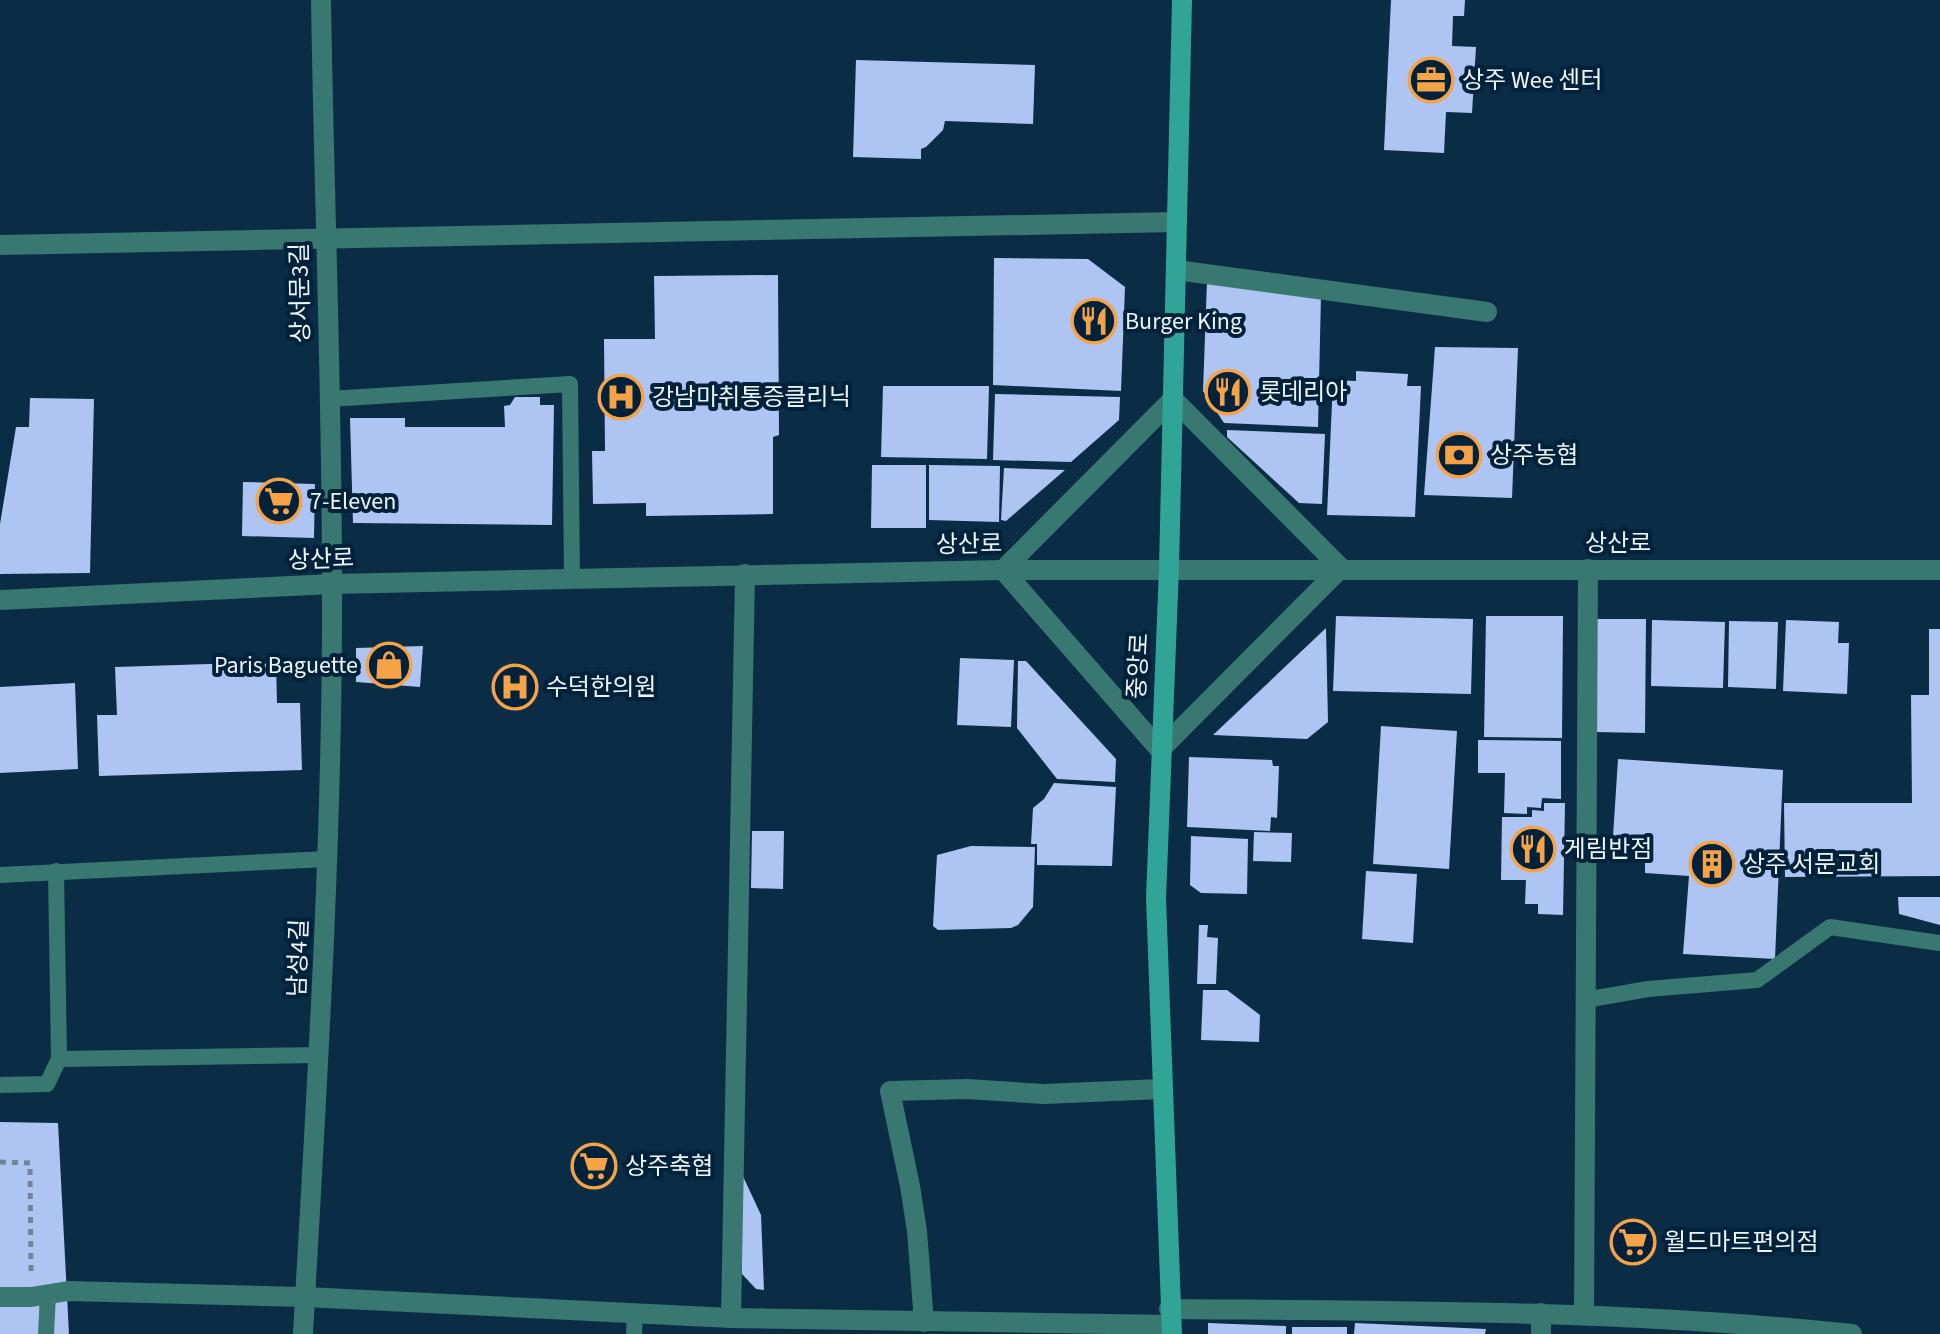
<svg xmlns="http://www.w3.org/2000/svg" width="1940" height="1334" font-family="'Source Sans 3','Noto Sans KR',sans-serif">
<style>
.building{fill:#aec5f4}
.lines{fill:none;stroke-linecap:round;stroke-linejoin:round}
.path{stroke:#708697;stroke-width:5;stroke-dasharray:6 6;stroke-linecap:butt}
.service{stroke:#387870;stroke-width:16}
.minor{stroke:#387870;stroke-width:20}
.tertiary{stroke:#387870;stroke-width:20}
.secondary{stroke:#31a498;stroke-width:20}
.labels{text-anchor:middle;stroke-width:8;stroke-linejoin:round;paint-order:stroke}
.poi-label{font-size:24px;fill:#eef5fc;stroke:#01223a;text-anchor:start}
.street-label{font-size:24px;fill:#eef5fc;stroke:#01223a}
</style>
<rect width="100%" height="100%" fill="#0a2c45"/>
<!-- building -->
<g class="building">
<polygon points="1391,0 1465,0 1464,16 1453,16 1452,46 1476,47 1472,113 1446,112 1444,153 1384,150"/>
<polygon points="856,60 1035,65 1033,124 945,121 943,130 926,147 921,149 921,159 853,157"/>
<polygon points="994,258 1088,259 1125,287 1121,391 993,385"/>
<polygon points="778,275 779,435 773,437 773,514 646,516 646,503 593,504 592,451 605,451 604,339 655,339 654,276"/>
<polygon points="1207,281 1321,294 1318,427 1224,423 1203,391"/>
<polygon points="1435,347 1518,348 1512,498 1424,495"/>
<polygon points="1356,371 1408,374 1407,386 1421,386 1415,517 1327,515 1333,380 1356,381"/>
<polygon points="883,386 989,386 987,459 881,457"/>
<polygon points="995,394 1120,397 1119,420 1071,462 993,460"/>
<polygon points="515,397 540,397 540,405 554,405 552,525 353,523 350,418 405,418 405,427 505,427 504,406 510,405"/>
<polygon points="30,398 94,399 90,573 0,574 0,524 16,427 29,427"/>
<polygon points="1227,430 1325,434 1322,504 1299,503 1227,437"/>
<polygon points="872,465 926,465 926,528 871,528"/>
<polygon points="929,465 1000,466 999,522 929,520"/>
<polygon points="1004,468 1065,470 1006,521 1001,520"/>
<polygon points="243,482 315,484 314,538 242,536"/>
<polygon points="1336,616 1473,619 1471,694 1333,691"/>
<polygon points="1486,616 1563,616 1562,738 1484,737"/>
<polygon points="1596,619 1646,619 1645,733 1595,732"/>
<polygon points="1652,620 1725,622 1723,688 1651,686"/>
<polygon points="1786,620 1839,622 1838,643 1849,643 1847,694 1783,691"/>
<polygon points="1729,621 1778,622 1776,689 1728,687"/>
<polygon points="1326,628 1328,722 1307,739 1213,735"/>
<polygon points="1929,629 1940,629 1940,876 1785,877 1784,803 1912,803 1911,695 1929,695"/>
<polygon points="423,646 420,687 356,682 356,648"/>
<polygon points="960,658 1014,660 1011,727 957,725"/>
<polygon points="1018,661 1026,661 1116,759 1115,782 1057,779 1017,728"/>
<polygon points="276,662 277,703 300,703 302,770 99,776 97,715 117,715 115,667"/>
<polygon points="75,683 78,769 0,773 0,687"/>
<polygon points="1381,726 1457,731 1449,869 1373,864"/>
<polygon points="1478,740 1561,741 1561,799 1542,798 1541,808 1527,807 1527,814 1504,813 1505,773 1478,773"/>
<polygon points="1189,757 1272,760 1273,766 1279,766 1277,818 1271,817 1270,831 1187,827"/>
<polygon points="1618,759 1783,770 1775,959 1683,954 1689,876 1645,873 1645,854 1612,852"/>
<polygon points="1054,783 1116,787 1112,866 1037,865 1037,844 1031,844 1033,808 1044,799"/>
<polygon points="1544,803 1565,803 1563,915 1538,914 1538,904 1525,904 1526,880 1501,880 1502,817 1532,817 1532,810 1544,811"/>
<polygon points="752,831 784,831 783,889 751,888"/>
<polygon points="1254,832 1292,833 1291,862 1253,861"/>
<polygon points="1191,836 1248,839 1247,894 1201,893 1190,885"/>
<polygon points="971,846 1035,847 1033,907 1018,925 1011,928 938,930 933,926 937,855"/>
<polygon points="1366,871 1417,874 1413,943 1362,939"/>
<polygon points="1898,897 1940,897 1940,925 1899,914"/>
<polygon points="1199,925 1208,925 1207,937 1218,938 1216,984 1197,984"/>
<polygon points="1203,990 1227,990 1260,1015 1259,1042 1201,1040"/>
<polygon points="0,1122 58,1123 69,1334 0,1334"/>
<polygon points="741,1172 761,1215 764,1290 756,1289 742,1274"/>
<polygon points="1208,1323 1286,1326 1286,1334 1208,1334"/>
<polygon points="1355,1323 1486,1329 1485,1334 1354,1334"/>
<rect x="1292" y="1327" width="55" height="7"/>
</g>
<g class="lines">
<!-- path -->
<polyline class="path" points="0,1162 30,1163 31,1272"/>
<!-- service -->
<g class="service">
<polyline points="329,399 570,384 572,578"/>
<polyline points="56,871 59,1059"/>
<polyline points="0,875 327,859"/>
<polyline points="1585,1000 1648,989 1757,980 1830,927 1940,943"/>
<polyline points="0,1085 47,1084 59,1059 320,1055"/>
<polyline points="46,1334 48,1294"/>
<polyline points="634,1334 635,1313"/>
</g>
<!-- minor -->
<g class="minor">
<polyline points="0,245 1177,222"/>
<polyline points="1176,270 1487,312"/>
<polyline points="1584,1315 1588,569"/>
<polyline points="731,1318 745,574"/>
<polyline points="924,1322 917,1231 910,1186 890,1091 967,1089 1044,1094 1161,1089"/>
<polyline points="1541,1334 1541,1313"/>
</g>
<!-- tertiary -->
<g class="tertiary">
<polygon points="1173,399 1341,568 1160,750 1003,570"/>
<polyline points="0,600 332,584 1003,570 1940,570"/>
<polyline points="0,1297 31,1297 68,1291 305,1297 731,1318 1171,1325"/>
<path d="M 1169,1309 C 1397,1311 1625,1310 1852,1334"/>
<path d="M 303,1334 C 317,1084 333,834 332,583 C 332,389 324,194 321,0"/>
</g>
<!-- secondary -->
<polyline class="secondary" points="1172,1334 1156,898 1169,568 1182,0"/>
</g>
<!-- icons -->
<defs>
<g id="office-ring" transform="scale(2.3)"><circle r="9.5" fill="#01223a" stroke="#f6a247" stroke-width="1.5"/><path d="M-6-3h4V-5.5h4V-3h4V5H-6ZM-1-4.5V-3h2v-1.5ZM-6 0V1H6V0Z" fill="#f6a247"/></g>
<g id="restaurant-ring" transform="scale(2.3)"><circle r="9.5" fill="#01223a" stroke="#f6a247" stroke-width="1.5"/><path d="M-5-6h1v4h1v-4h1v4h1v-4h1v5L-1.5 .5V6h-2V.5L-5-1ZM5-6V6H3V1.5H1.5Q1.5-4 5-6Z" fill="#f6a247"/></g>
<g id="hospital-ring" transform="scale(2.3)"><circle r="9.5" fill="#01223a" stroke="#f6a247" stroke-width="1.5"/><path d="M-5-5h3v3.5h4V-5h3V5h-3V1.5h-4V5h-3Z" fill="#f6a247"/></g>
<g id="bank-ring" transform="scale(2.3)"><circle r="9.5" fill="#01223a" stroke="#f6a247" stroke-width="1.5"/><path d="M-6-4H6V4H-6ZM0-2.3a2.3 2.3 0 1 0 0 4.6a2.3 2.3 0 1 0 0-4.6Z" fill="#f6a247"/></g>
<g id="supermarket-ring" transform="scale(2.3)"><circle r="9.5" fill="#01223a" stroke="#f6a247" stroke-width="1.5"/><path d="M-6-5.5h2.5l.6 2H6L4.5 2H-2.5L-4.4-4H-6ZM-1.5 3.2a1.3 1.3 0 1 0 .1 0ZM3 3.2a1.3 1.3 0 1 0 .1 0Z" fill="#f6a247"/></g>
<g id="shop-ring" transform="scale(2.3)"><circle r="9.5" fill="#01223a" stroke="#f6a247" stroke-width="1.5"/><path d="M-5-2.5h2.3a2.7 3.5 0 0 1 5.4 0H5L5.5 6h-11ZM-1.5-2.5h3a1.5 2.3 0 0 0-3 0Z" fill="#f6a247"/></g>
<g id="building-ring" transform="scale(2.3)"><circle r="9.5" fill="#01223a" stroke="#f6a247" stroke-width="1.5"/><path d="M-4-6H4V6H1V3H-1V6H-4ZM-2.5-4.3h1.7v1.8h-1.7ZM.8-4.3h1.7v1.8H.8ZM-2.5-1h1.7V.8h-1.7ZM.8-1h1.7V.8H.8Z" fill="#f6a247"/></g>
</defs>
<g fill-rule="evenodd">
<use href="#office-ring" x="1431" y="80"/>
<use href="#restaurant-ring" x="1094" y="321"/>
<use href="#restaurant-ring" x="1228" y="392"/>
<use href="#hospital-ring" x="621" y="397"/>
<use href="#bank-ring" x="1459" y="455"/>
<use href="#supermarket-ring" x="279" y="501"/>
<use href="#shop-ring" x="389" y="665"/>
<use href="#hospital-ring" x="515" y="687"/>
<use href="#restaurant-ring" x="1533" y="849"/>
<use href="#building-ring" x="1712" y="864"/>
<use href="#supermarket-ring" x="594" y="1166"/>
<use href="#supermarket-ring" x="1633" y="1242"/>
</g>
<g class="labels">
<!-- poi labels -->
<g class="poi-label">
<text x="1462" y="88">상주 Wee 센터</text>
<text x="1125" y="329">Burger King</text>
<text x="1259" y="400">롯데리아</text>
<text x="652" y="405">강남마취통증클리닉</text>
<text x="1490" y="463">상주농협</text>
<text x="310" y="509">7-Eleven</text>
<text x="358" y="673" text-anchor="end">Paris Baguette</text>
<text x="546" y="695">수덕한의원</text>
<text x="1564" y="857">게림반점</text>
<text x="1743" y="872">상주 서문교회</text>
<text x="625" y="1174">상주축협</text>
<text x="1664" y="1250">월드마트편의점</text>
</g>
<!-- street labels -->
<g class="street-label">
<text transform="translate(300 293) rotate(-91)" y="8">상서문3길</text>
<text x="1618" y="551">상산로</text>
<text transform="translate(969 544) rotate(-1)" y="8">상산로</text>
<text transform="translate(321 559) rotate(-2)" y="8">상산로</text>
<text transform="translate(1138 666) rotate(-87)" y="8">중앙로</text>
<text transform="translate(298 958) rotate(-88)" y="8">남성4길</text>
</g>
</g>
</svg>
